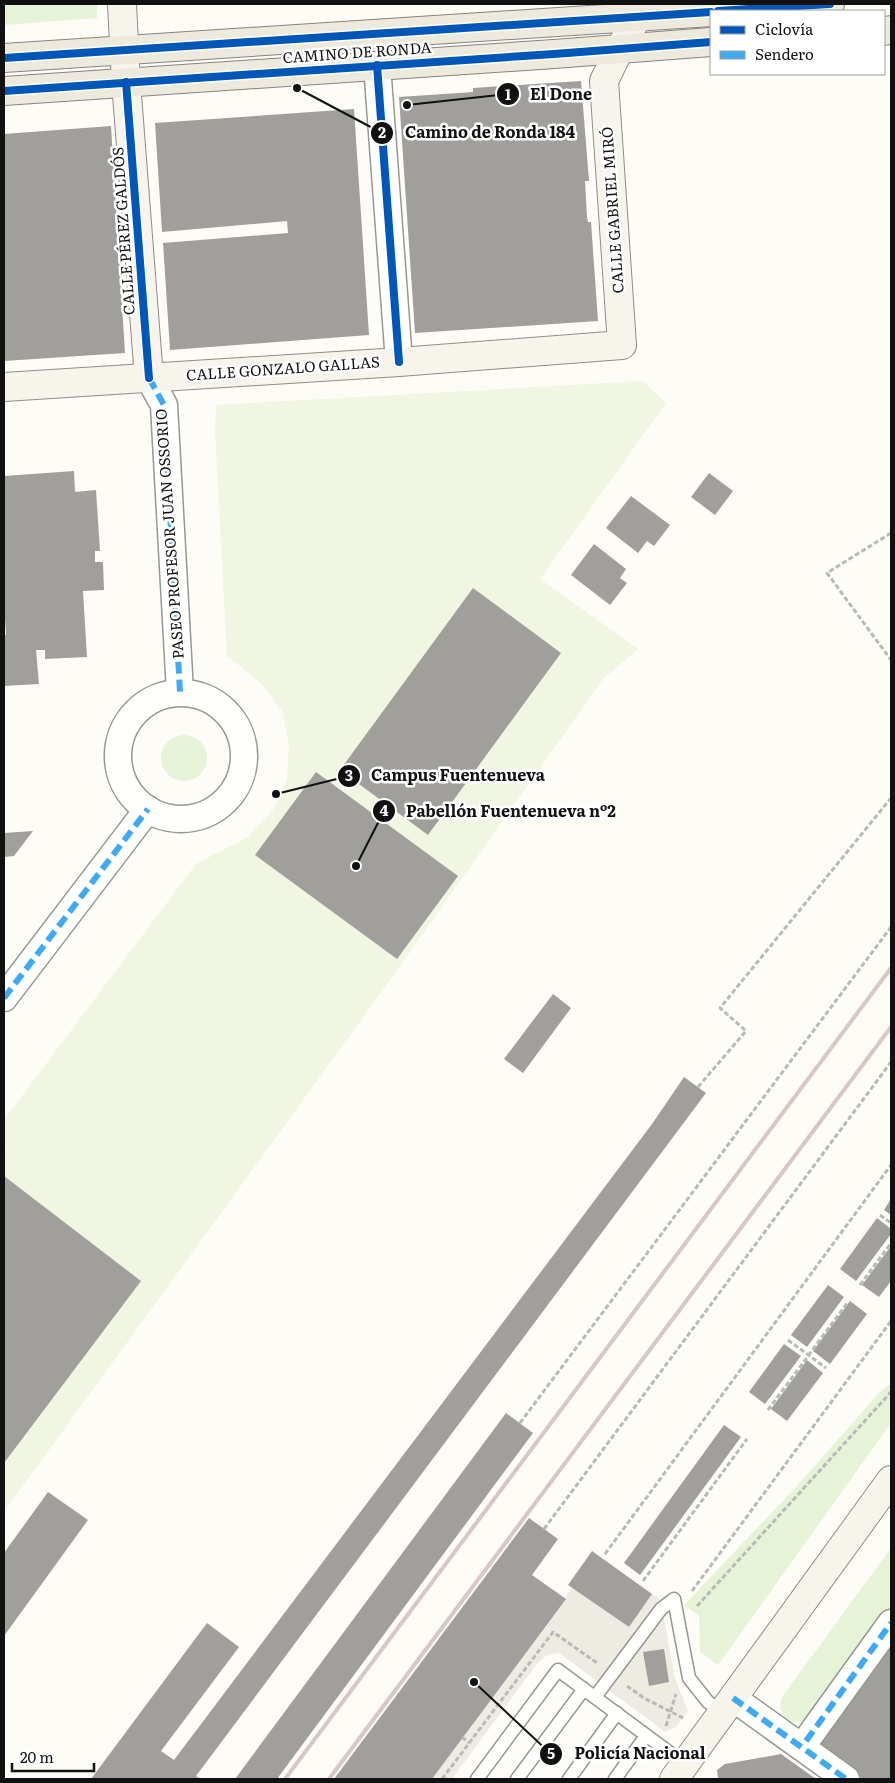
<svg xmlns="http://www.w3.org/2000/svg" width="895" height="1783" font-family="Literata,serif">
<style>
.green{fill:#e7f3d7}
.pitch{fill:#f0f6e1}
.plaza{fill:#edebe2}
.building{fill:#a19f9c}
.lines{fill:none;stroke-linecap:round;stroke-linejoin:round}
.lane-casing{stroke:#979795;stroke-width:15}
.street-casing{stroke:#979795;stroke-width:29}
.secondary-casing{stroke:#8e8d8b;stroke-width:30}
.primary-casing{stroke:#858482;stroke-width:30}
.path{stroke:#b9b9b8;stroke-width:3;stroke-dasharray:5 2.5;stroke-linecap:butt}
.lane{stroke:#fffffe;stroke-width:12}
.street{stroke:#fffffe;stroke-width:26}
.secondary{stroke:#f6f4eb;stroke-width:28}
.primary{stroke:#ede9dc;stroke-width:28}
.rail{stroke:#d9c6c7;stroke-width:4}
.quiet{stroke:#3fa9f5;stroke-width:6;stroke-dasharray:12 6;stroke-linecap:butt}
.cycleway-casing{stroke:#fff;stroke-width:11}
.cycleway{stroke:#0057b8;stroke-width:8}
.labels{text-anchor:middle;stroke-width:5;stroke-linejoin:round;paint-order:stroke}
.street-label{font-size:15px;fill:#111;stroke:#fff}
.leader{fill:none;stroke:#111;stroke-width:2}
.callout-dot{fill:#111;stroke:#fff;stroke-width:2}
.mark-label{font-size:15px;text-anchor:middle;font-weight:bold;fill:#fff}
.callout-label{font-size:16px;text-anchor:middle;font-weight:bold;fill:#111;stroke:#fff;stroke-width:5;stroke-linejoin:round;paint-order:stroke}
</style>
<rect width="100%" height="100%" fill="#fdfcf7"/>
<!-- green -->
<g class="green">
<polygon points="4,4 97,4 97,18 4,25"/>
<circle cx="184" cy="758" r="23"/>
<polygon points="891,1383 891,1423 718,1665 700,1652 699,1616 684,1605 796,1487 878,1394"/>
<polygon points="891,1548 891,1608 813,1715 800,1723 786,1720 780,1708 782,1697"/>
</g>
<!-- pitch -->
<polygon class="pitch" points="643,381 666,403 540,579 638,649 603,679 393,976 4,1512 4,1148 6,1144 4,1142 4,1120 196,864 248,837 273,810 287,779 289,745 282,711 259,681 227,656 215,431 216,405"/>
<!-- plaza -->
<polygon class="plaza" points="573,1587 629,1627 652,1594 660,1599 675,1678 688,1711 676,1727 665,1732 559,1653 547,1655 536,1665 452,1779 432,1779"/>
<!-- building -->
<g class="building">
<polygon points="581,81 589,181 585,181 587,217 588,222 591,222 598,321 415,333 399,97 473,92 473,88"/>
<polygon points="354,109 369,335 170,350 163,243 288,233 287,221 162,232 155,123"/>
<polygon points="111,126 125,353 4,361 4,134"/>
<polygon points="74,471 75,492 96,490 100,551 95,551 95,562 103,562 104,590 83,591 87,657 45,659 45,650 36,650 39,684 4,686 4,635 6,635 4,604 4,476"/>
<polygon points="709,473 733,491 715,515 691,497"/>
<polygon points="631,496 670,525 654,546 647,541 638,553 606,528"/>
<polygon points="594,544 626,569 620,578 627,583 610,605 571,575"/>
<polygon points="473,588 561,653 428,835 340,770"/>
<polygon points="316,772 458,876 397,959 255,855"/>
<polygon points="33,831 14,856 4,857 4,833"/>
<polygon points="553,994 571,1008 523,1073 504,1059"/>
<polygon points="684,1077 706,1093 196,1776 200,1779 91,1779 207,1623 239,1647 161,1751 174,1760 652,1124"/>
<polygon points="4,1176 141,1281 4,1463"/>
<polygon points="891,1199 891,1215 884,1210"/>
<polygon points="877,1218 891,1229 891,1234 856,1281 840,1269"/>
<polygon points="891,1246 891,1281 879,1297 862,1285"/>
<polygon points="828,1285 844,1297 807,1347 791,1335"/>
<polygon points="850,1301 867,1314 830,1364 813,1351"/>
<polygon points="784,1344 801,1356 765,1404 749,1392"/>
<polygon points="807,1360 823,1373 787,1421 771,1409"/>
<polygon points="506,1413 533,1433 277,1779 235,1779"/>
<polygon points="724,1425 741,1437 640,1575 624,1563"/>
<polygon points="48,1492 88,1520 4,1636 4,1553"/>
<polygon points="529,1518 558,1539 532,1575 566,1599 432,1779 334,1779"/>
<polygon points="592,1551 652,1594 629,1627 568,1585"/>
<polygon points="891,1640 891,1779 863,1779 815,1745"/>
<polygon points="664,1649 669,1682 649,1686 643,1652"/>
<polygon points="781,1754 816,1779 718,1779 717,1770 725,1764"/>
</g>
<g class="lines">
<!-- lane casing -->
<g class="lane-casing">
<g id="lane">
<polyline points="595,1697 661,1609 674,1599 689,1678 708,1702 723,1712"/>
<polyline points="477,1779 558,1670 685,1764"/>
<polyline points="517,1779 584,1689"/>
<polyline points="569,1779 617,1713"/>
<polyline points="615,1779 646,1736"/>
</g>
</g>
<!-- street casing -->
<g class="street-casing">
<g id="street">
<polyline points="377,65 399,362"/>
<polyline points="149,378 164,405 180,692"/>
<circle cx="181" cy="756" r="63"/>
<polyline points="4,998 148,809"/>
<polyline points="733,1698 846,1779"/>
<polyline points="806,1741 891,1623"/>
</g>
</g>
<!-- secondary casing -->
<g class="secondary-casing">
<g id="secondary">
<polyline points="122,4 126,82 149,378"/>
<polyline points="4,387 399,362 622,345 604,81 620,48 638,16 637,4"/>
<polyline points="674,1779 891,1480"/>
</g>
</g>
<!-- primary casing -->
<g class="primary-casing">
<g id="primary">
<polyline points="718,11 830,4"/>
<polyline points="884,31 891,30"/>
<polyline points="4,58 711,12"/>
<polyline points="4,91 554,54 711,42"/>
</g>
</g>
<!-- path -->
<g class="path">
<polyline points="891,533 827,573 891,660"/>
<polyline points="698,1087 746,1031 720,1008 891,798"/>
<polyline points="880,1215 891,1223"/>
<polyline points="860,1285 891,1243"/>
<polyline points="788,1340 826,1368"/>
<polyline points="768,1410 848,1302"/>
<polyline points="520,1423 891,927"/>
<polyline points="544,1529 891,1062"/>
<polyline points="605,1554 891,1165"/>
<polyline points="643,1581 747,1439"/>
<polyline points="692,1591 891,1321"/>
<polyline points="697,1606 891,1392"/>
<polyline points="627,1686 644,1698 683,1718"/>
<polyline points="666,1726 676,1694"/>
<polyline points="462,1737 469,1743"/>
<polyline points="442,1779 553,1632 597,1663"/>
</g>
<!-- lane -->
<use href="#lane" class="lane"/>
<!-- street -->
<use href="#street" class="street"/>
<!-- secondary -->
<use href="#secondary" class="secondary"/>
<!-- primary -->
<use href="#primary" class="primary"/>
<!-- rail -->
<g class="rail">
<polyline points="285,1779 891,968"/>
<polyline points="329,1779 891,1027"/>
</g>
<!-- quiet -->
<g class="quiet">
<polyline points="149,378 164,405 180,692"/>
<polyline points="4,998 148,809"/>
<polyline points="733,1698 846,1779"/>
<polyline points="806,1741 891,1623"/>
</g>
<!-- cycleway casing -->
<g class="cycleway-casing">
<g id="cycleway">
<polyline points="718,11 830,4"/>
<polyline points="4,58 711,12"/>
<polyline points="377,65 399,362"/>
<polyline points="126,82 149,378"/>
<polyline points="4,91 554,54 711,42"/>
</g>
</g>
<!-- cycleway -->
<use href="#cycleway" class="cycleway"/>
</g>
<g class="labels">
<!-- street labels -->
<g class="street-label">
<text transform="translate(357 53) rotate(-4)" y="5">CAMINO DE RONDA</text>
<text transform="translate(613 210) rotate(-94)" y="5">CALLE GABRIEL MIRÓ</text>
<text transform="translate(124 231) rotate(-94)" y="5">CALLE PÉREZ GALDÓS</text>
<text transform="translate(283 369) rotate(-4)" y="5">CALLE GONZALO GALLAS</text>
<text transform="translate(170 534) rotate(-94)" y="5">PASEO PROFESOR JUAN OSSORIO</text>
</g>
</g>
<!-- callouts -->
<path class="leader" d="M407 105L508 94M297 88L382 133M276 794L349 776M356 866L384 811M474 1682L551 1754"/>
<g class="callout-dot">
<circle cx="407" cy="105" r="5"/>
<circle cx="297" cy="88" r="5"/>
<circle cx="276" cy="794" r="5"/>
<circle cx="356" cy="866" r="5"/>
<circle cx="474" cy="1682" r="5"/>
<circle cx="508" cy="94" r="12"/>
<circle cx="382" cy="133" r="12"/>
<circle cx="349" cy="776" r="12"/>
<circle cx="384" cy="811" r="12"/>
<circle cx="551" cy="1754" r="12"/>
</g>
<g class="mark-label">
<text x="508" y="100">1</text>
<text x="382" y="138">2</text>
<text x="349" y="781">3</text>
<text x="384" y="816">4</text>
<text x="551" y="1759">5</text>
</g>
<g class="callout-label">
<text x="561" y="100">El Done</text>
<text x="490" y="138">Camino de Ronda 184</text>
<text x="458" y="781">Campus Fuentenueva</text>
<text x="511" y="817">Pabellón Fuentenueva nº2</text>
<text x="640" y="1759">Policía Nacional</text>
</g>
<!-- border -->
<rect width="895" height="1783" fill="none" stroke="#111111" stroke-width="10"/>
<!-- legend -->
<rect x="710" y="10" width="175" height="65" fill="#ffffff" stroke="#a0a0a0"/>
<rect x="720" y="26" width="25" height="8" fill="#0057b8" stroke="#a0a0a0"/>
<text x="755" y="35" font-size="15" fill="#111111">Ciclovía</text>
<rect x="720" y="51" width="25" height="8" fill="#3fa9f5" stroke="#a0a0a0"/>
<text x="755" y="60" font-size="15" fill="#111111">Sendero</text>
<!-- scale -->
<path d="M12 1763v8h82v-8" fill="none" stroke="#111111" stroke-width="2.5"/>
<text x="20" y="1763" font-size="15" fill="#111111" stroke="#ffffff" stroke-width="4" paint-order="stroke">20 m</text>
</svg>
